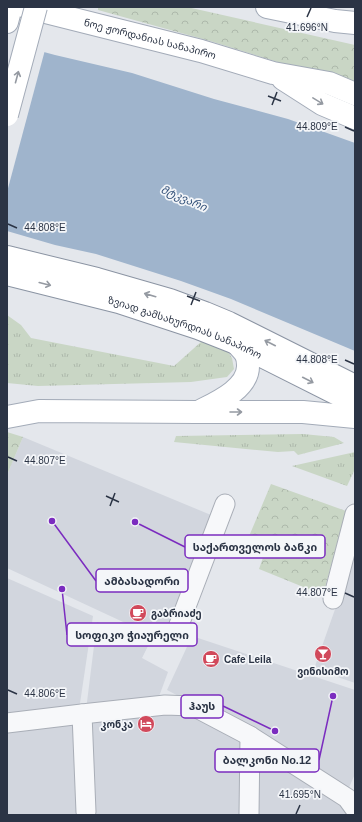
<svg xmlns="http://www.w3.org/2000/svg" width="362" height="822" font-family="Helvetica,'Noto Sans Georgian',sans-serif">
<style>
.built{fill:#d2d6de}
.grass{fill:url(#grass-tufts)}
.forest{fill:url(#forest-crowns)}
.water{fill:#9fb4cc}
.pier{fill:#e4e7ec}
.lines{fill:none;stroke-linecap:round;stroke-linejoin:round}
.minor-casing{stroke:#a9aeb7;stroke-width:21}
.primary-casing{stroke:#a3abb8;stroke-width:24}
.trunk-casing{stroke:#8b94a3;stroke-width:24}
.minor{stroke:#f7f8fa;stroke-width:19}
.primary{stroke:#fff;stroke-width:22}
.trunk{stroke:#fff;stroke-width:22}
.primary-bridge-casing{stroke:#a3abb8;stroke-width:24;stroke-linecap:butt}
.primary-bridge{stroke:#fff;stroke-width:22}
.oneway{stroke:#959aa2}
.ticks{fill:none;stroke:#2b3445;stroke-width:1.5}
.labels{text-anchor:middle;stroke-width:3.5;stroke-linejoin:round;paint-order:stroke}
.street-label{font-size:10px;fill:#2b3445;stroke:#f4f6f9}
.poi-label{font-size:10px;font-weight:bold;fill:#2b3445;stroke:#f4f6f9;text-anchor:start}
.water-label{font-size:11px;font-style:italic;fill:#34527a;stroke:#f4f6f9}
.ticks-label{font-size:10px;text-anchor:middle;fill:#2b3445;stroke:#f4f6f9;stroke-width:3.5;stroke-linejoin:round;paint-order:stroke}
.leader{fill:none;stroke:#7b2cbf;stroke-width:1.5}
.callout-dot{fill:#7b2cbf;stroke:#f4f6f9;stroke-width:1.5}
.callout{fill:#f4f6f9;stroke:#7b2cbf;stroke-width:1.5}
.callout-label{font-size:11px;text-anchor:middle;font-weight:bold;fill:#2b3445}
</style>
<defs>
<pattern id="grass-tufts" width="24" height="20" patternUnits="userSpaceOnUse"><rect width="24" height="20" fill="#c9d6c5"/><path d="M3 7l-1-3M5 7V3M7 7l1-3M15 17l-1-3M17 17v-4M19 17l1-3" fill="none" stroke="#adb8ab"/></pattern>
<pattern id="forest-crowns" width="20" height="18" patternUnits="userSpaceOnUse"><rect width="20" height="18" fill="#c9d6c5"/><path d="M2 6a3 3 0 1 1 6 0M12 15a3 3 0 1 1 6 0" fill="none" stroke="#adb8ab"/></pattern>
</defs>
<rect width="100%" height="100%" fill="#e4e7ec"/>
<!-- built -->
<g class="built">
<polygon points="23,437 211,515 212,527 164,641 7,568 7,475"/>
<polygon points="355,536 355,683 314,669 339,598"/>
<polygon points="7,578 93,616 79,710 7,717"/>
<polygon points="97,622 148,646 142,658 168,672 157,702 86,710"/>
<polygon points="192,636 355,690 355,774 347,792 310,765 167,690"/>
<polygon points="125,711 204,715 249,739 246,815 88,815 82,716"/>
<polygon points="79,719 83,815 7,815 7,746 8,726"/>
<polygon points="252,743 346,806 352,815 250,815"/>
</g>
<!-- grass -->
<g class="grass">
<polygon points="7,315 21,325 31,338 174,366 202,341 226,349 232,358 234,369 227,377 191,382 38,386 7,383"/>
<polygon points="303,434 334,437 344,443 298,455 294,451 278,452 174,442 176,436"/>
<polygon points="355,452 355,469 347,486 292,466"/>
</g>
<!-- forest -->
<g class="forest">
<polygon points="98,7 187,7 355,45 355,86 210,41 98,10"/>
<polygon points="7,432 23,437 7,475"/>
<polygon points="271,484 346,511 323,595 259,569 266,549 247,541"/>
</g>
<!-- water -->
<polygon class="water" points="7,42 55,55 132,73 214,99 288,119 355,143 355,351 231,299 181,281 96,254 55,245 7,231"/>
<!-- pier -->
<polygon class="pier" points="7,40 45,50 7,192"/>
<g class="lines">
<!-- minor casing -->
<g class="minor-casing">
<g id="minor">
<polyline points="333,599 355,514"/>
<polyline points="177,630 225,504"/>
<polyline points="82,714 86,812"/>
<polyline points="7,723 82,714 165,705 193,706 250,736 347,798 355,809"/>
<polyline points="249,815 250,736"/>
</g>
</g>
<!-- primary casing -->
<g class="primary-casing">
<g id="primary">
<path id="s1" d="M 26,7 L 201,51 L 273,73 L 329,83 L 355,94"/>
<polyline points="267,7 335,21 355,23"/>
<polyline points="7,22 11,7"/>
<polyline points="283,79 322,104 355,118"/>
<path d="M 200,411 C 218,402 249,388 248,365 C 248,360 247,356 245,353 C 242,349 239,346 236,343"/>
<polyline points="7,417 39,411 197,412 303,412 355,417"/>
</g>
</g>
<!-- trunk casing -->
<g class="trunk-casing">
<g id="trunk">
<polyline points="7,257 97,279 170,300 205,313 229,323 355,386"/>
<path id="s2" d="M 7,274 L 119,302 L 198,328 L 236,343 L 355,403"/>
</g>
</g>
<!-- minor -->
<use href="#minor" class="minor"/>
<!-- primary -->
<use href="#primary" class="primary"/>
<!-- trunk -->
<use href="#trunk" class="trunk"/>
<!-- primary-bridge casing -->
<g class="primary-bridge-casing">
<polyline id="primary-bridge" points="7,115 36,7"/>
</g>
<!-- primary-bridge -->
<use href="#primary-bridge" class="primary-bridge"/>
</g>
<!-- one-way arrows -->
<defs><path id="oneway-shaft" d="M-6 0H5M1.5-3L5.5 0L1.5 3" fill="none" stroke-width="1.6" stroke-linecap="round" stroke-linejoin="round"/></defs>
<g class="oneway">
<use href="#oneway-shaft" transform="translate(17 77) rotate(-75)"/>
<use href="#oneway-shaft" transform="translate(318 101) rotate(31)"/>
<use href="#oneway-shaft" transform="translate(45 284) rotate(14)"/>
<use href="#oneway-shaft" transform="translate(150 295) rotate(-164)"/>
<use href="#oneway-shaft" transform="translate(270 343) rotate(-153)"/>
<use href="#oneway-shaft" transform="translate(308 380) rotate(27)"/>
<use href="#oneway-shaft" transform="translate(236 412)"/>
</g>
<!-- ticks -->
<path class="ticks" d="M 307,17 L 311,8M 268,96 L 281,101M 272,105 L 277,92M 345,127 L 354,131M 8,224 L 17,228M 187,296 L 200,301M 191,305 L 196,292M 345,360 L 354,364M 8,457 L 17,461M 106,496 L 119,502M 110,506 L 115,493M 345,593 L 354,597M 8,690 L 17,694M 296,814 L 300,805"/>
<!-- icons -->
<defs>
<g id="cafe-disc" transform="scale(0.9)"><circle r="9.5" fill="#d1495b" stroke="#f4f6f9"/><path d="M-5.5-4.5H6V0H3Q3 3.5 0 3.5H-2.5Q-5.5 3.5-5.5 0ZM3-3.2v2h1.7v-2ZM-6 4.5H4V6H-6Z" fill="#fff"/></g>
<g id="bar-disc" transform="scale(0.9)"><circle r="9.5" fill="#d1495b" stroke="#f4f6f9"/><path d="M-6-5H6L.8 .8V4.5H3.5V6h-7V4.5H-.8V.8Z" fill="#fff"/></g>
<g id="hotel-disc" transform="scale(0.9)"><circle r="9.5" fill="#d1495b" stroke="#f4f6f9"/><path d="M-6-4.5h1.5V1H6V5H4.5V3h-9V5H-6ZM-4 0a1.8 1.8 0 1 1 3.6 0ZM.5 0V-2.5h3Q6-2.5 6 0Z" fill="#fff"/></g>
</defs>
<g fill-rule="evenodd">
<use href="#cafe-disc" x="138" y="613"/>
<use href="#bar-disc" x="323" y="654"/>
<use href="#cafe-disc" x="211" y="659"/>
<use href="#hotel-disc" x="146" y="724"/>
</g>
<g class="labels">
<!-- street labels -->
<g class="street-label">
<text dy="4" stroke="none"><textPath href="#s1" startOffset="128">ნოე ჟორდანიას სანაპირო</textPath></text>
<text dy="4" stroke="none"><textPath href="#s2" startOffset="186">ზვიად გამსახურდიას სანაპირო</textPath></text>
</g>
<!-- poi labels -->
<g class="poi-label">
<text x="151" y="617">გაბრიაძე</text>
<text x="224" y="663">Cafe Leila</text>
<text x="323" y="675" text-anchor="middle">ვინისიმო</text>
<text x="133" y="728" text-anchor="end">კონკა</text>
</g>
<!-- water labels -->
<g class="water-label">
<text transform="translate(184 198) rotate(23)" y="4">მტკვარი</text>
</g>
</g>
<g class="ticks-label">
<text x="307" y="31">41.696°N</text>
<text x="317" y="130">44.809°E</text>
<text x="45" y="231">44.808°E</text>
<text x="317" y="363">44.808°E</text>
<text x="45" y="464">44.807°E</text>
<text x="317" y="596">44.807°E</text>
<text x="45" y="697">44.806°E</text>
<text x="300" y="798">41.695°N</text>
</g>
<!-- callouts -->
<path class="leader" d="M135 522L185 547M52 521L96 581M62 589L67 635M275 731L223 706M333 696L319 760"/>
<g class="callout-dot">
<circle cx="135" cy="522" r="4"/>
<circle cx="52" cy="521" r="4"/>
<circle cx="62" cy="589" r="4"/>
<circle cx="275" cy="731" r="4"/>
<circle cx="333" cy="696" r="4"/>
</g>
<g class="callout">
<rect x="185" y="535" width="140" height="23" rx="4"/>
<rect x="96" y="569" width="92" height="23" rx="4"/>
<rect x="67" y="623" width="130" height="23" rx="4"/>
<rect x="181" y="695" width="42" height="23" rx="4"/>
<rect x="215" y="749" width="104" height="23" rx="4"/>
</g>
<g class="callout-label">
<text x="255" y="551">საქართველოს ბანკი</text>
<text x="142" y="585">ამბასადორი</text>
<text x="132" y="639">სოფიკო ჭიაურელი</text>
<text x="202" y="710">ჰაუს</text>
<text x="267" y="764">ბალკონი No.12</text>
</g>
<!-- border -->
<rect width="362" height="822" fill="none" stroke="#2b3445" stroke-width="16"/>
</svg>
